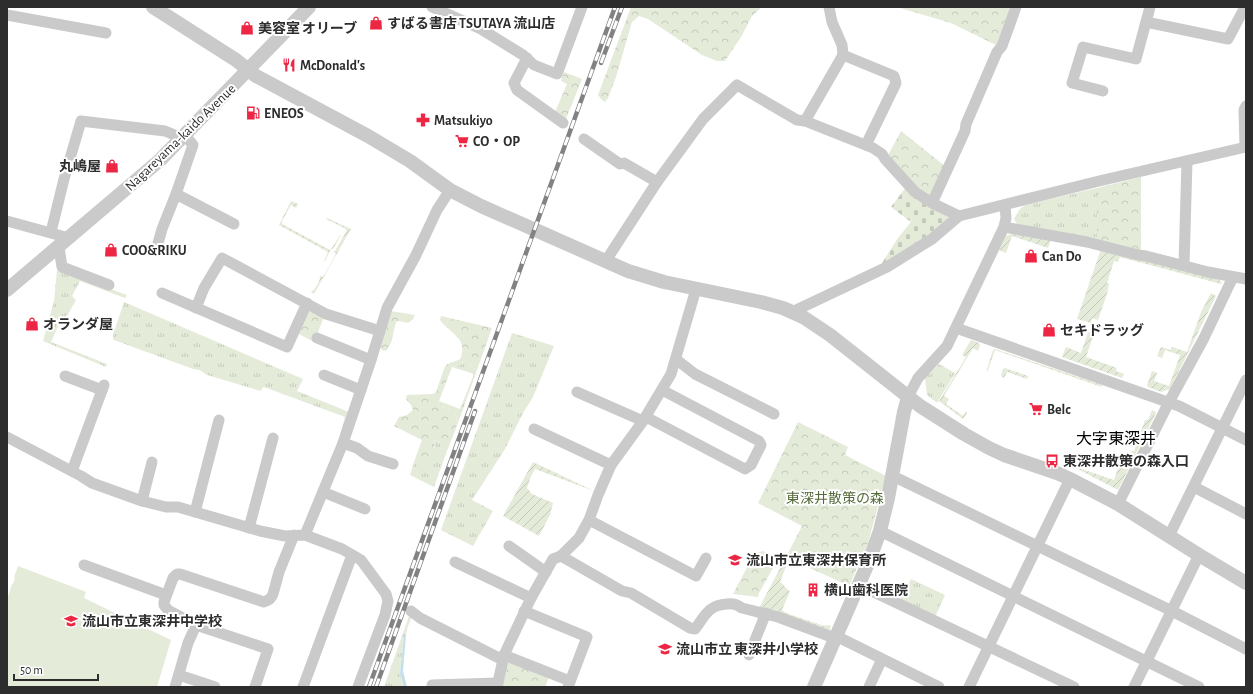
<svg xmlns="http://www.w3.org/2000/svg" width="1253" height="694" font-family="'Alegreya Sans','Noto Sans JP',sans-serif">
<style>
.grass{fill:url(#grass-tufts)}
.forest{fill:url(#forest-crowns)}
.cemetery{fill:url(#cemetery-stones)}
.garden{fill:url(#garden-furrows)}
.pitch{fill:#e4ebd9}
.water{fill:#c4e0ec}
.lines{fill:none;stroke-linecap:round;stroke-linejoin:round}
.minor{stroke:#cacaca;stroke-width:11}
.tertiary{stroke:#cacaca;stroke-width:14}
.rail-casing{stroke:#828282;stroke-width:4.5}
.rail{stroke:#fff;stroke-width:3;stroke-dasharray:9;stroke-linecap:butt}
.labels{text-anchor:middle;stroke-width:4;stroke-linejoin:round;paint-order:stroke}
.poi-label{font-size:14px;font-weight:bold;fill:#2d2d2d;stroke:#fff;text-anchor:start}
.street-label{font-size:14px;fill:#2d2d2d;stroke:#fff}
.park-label{font-size:14px;fill:#536a39;stroke:#fff}
.quarter-label{font-size:16px;fill:#000;stroke:#fff}
</style>
<defs>
<pattern id="grass-tufts" width="24" height="20" patternUnits="userSpaceOnUse"><rect width="24" height="20" fill="#e4ebd9"/><path d="M3 7l-1-3M5 7V3M7 7l1-3M15 17l-1-3M17 17v-4M19 17l1-3" fill="none" stroke="#c4cabb"/></pattern>
<pattern id="forest-crowns" width="20" height="18" patternUnits="userSpaceOnUse"><rect width="20" height="18" fill="#e4ebd9"/><path d="M2 6a3 3 0 1 1 6 0M12 15a3 3 0 1 1 6 0" fill="none" stroke="#c4cabb"/></pattern>
<pattern id="cemetery-stones" width="16" height="16" patternUnits="userSpaceOnUse"><rect width="16" height="16" fill="#e4ebd9"/><path d="M2 7V4a2 2 0 0 1 4 0v3zM10 15v-3a2 2 0 0 1 4 0v3z" fill="#c4cabb"/></pattern>
<pattern id="garden-furrows" width="10" height="10" patternUnits="userSpaceOnUse"><rect width="10" height="10" fill="#e4ebd9"/><path d="M-1 1l2-2M0 10L10 0M9 11l2-2" fill="none" stroke="#c4cabb"/></pattern>
</defs>
<rect width="100%" height="100%" fill="#fff"/>
<!-- grass -->
<g class="grass">
<polygon points="1097,188 1097,241 1018,226 1014,219 1019,210 1025,205"/>
<polygon points="57,270 127,295 125,298 80,281 72,296 76,300 63,323 60,322 51,342 107,364 106,367 43,341 54,301"/>
<polygon points="124,302 303,379 297,391 349,412 341,435 340,435 345,417 264,387 262,388 261,391 207,375 200,370 193,369 114,340 113,339 113,335"/>
<polygon points="512,333 554,346 533,397 523,413 505,449 472,500 493,511 473,546 441,530"/>
<polygon points="466,360 468,360 472,367 477,370 458,423 454,411 440,406 439,401 460,409 474,374 452,367 460,365"/>
<polygon points="939,364 955,373 937,403 927,395 925,378"/>
<polygon points="435,440 440,443 440,447 447,451 434,487 410,475 415,459 418,464 435,448 434,441"/>
<polygon points="911,579 945,595 935,617 900,600"/>
<polygon points="409,616 412,617 408,626 406,635 404,635 400,673 404,687 384,687"/>
</g>
<!-- forest -->
<g class="forest">
<polygon points="631,7 762,7 752,16 741,37 725,61 717,61 702,55 648,19 639,16 632,22 616,77 608,98 605,102 602,100 598,95"/>
<polygon points="897,7 1013,7 998,46 951,23"/>
<polygon points="564,72 582,79 566,119 555,112 567,84 561,81"/>
<polygon points="901,131 945,166 932,195 926,196 887,157"/>
<polygon points="1141,177 1141,253 1097,243 1097,188"/>
<polygon points="312,311 324,317 314,342 297,333 306,313"/>
<polygon points="391,311 415,315 412,320 408,323 399,321 396,322 391,343 386,351 382,350 380,347"/>
<path d="M 441,316 L 492,328 L 477,370 L 472,367 L 468,360 L 466,360 L 460,365 L 452,367 L 439,401 L 440,406 L 454,411 L 458,423 L 447,451 L 440,447 L 440,443 L 435,440 L 434,441 C 436,453 432,459 424,467 L 418,464 L 415,459 L 422,440 L 394,426 L 399,417 L 407,415 L 413,410 L 411,405 L 406,399 L 407,395 L 433,394 L 436,392 L 445,366 C 449,362 456,362 460,359 C 461,358 462,354 462,353 C 466,338 447,330 440,320 Z"/>
<polygon points="798,422 848,447 845,455 886,476 868,543 849,586 786,557 802,526 758,503"/>
<polygon points="763,551 778,559 759,593 758,597 733,594 754,554"/>
<polygon points="510,662 549,677 545,687 502,687 505,665"/>
</g>
<!-- cemetery -->
<polygon class="cemetery" points="906,187 922,202 948,217 949,220 937,231 884,265 882,263 898,238 911,222 891,207"/>
<!-- garden -->
<g class="garden">
<polygon points="291,201 298,204 296,208 291,205 282,221 282,224 330,250 332,248 340,235 341,235 333,249 331,249 325,261 324,261 328,252 279,225"/>
<path d="M 327,218 L 351,229 L 314,294 L 311,292 C 316,288 320,282 320,276 L 323,277 L 336,254 L 333,252 L 335,251 L 346,232 L 346,229 L 326,219 Z"/>
<polygon points="1014,233 1051,239 1048,248 1012,236 1006,253 999,250 1006,236"/>
<polygon points="1101,249 1217,277 1222,283 1221,284 1120,257 1118,262 1114,261 1107,283 1109,284 1107,294 1098,320 1092,318 1091,323 1077,319"/>
<polygon points="1211,293 1216,296 1170,389 1161,392 1148,387 1147,385 1152,371 1157,373 1154,381 1169,386 1180,355 1165,350 1162,358 1157,356 1161,347 1171,350 1172,347 1187,352 1201,312"/>
<polygon points="1088,332 1094,334 1086,357 1117,368 1116,371 1124,374 1122,378 1062,357 1066,347 1081,353"/>
<polygon points="971,340 979,343 980,345 978,351 973,348 944,396 949,399 946,404 963,416 966,411 967,413 963,419 939,401 966,357 962,355"/>
<polygon points="995,349 1102,385 1102,387 995,350 988,370 986,372 993,350"/>
<polygon points="1005,368 1028,376 1027,379 1007,372 1004,378 1002,377 1001,375 1003,369"/>
<polygon points="1152,410 1156,412 1155,415 1118,490 1070,465 1114,480 1120,462 1128,464 1132,451 1134,451 1145,420 1148,420"/>
<polygon points="533,462 594,491 535,469 531,476 527,488 532,494 553,503 550,515 539,536 503,516"/>
<path d="M 786,557 L 789,559 L 780,582 C 785,585 786,589 790,591 L 782,610 L 786,613 L 824,626 L 828,625 L 831,626 L 829,632 L 759,608 Z"/>
</g>
<!-- pitch -->
<polygon class="pitch" points="18,566 86,592 84,598 171,640 157,687 7,687 7,600 12,584 13,584 15,578 14,577"/>
<!-- water -->
<polygon class="water" points="404,635 406,635 403,671 407,687 404,687 400,673"/>
<g class="lines">
<!-- minor -->
<g class="minor">
<polyline points="432,7 481,29 523,55 534,65 557,74 582,7"/>
<polyline points="829,7 832,22 842,45 843,55"/>
<polyline points="7,15 106,33"/>
<polyline points="1146,22 1228,39 1245,7"/>
<polyline points="527,58 514,83 517,90 563,123"/>
<polyline points="1103,91 1072,83 1083,47 1136,59 1150,7"/>
<polyline points="805,121 843,55 894,76 896,83 866,145"/>
<polyline points="584,139 620,164 624,163 657,182"/>
<polyline points="1245,147 1244,110 1246,106"/>
<polyline points="176,194 234,224"/>
<polyline points="932,203 965,131 966,124 997,52 1002,46 1016,7"/>
<polyline points="7,221 69,238"/>
<polyline points="1004,227 1087,242 1138,255 1146,256 1208,272 1246,279"/>
<polyline points="51,232 64,179 81,121 165,131 182,138"/>
<polyline points="59,247 62,267 109,285"/>
<polyline points="157,247 162,229 176,194 193,145 185,135"/>
<polyline points="606,262 609,256 657,182 703,119 737,85 797,120 805,121 873,148 882,154 885,159 915,192 932,203 959,216"/>
<polyline points="1184,265 1187,161"/>
<polyline points="162,293 287,347 307,303"/>
<polyline points="196,308 204,288 222,258 326,314 380,331"/>
<polyline points="792,312 887,267 932,239 959,216 1099,181 1246,147"/>
<polyline points="956,328 1179,406 1246,440"/>
<polyline points="317,338 371,360"/>
<polyline points="677,360 695,374 774,414"/>
<polyline points="324,375 361,390"/>
<polyline points="65,376 102,390"/>
<polyline points="577,392 643,421"/>
<polyline points="908,397 918,378 947,346 1004,227 1006,218 1005,205"/>
<polyline points="646,417 745,469 751,465 761,445 759,441 662,390"/>
<polyline points="534,429 611,465"/>
<polyline points="7,437 81,476 92,483 142,501 166,507 178,507 260,531 285,536 305,535 342,549 361,560 386,594 388,601 385,615 358,687"/>
<polyline points="343,443 357,448 368,456 393,464"/>
<polyline points="72,471 104,385"/>
<polyline points="893,477 899,479 1172,611 1246,649"/>
<polyline points="1194,487 1246,514"/>
<polyline points="323,492 365,509"/>
<polyline points="142,501 152,462"/>
<polyline points="1118,504 1169,402 1204,338 1233,277"/>
<polyline points="195,512 219,420"/>
<polyline points="589,520 696,576 706,558"/>
<polyline points="249,528 273,438"/>
<polyline points="880,531 1199,687"/>
<polyline points="305,535 343,443 371,360 387,308 416,255 437,210 450,190"/>
<polyline points="1169,536 1246,380"/>
<polyline points="509,546 546,572"/>
<polyline points="561,556 579,538 589,520 598,495 611,465 643,421 671,374 696,289"/>
<polyline points="455,562 531,598"/>
<polyline points="84,565 166,595"/>
<polyline points="859,585 1074,687"/>
<polyline points="411,611 420,618 503,660"/>
<polyline points="524,611 587,637 568,687"/>
<polyline points="504,655 570,681"/>
<polyline points="749,655 766,613"/>
<polyline points="179,675 215,687"/>
<polyline points="432,685 498,683"/>
<polyline points="175,687 188,643 196,625"/>
<path d="M 255,687 L 268,649 L 196,625 L 168,610 L 164,605 L 164,602 L 173,578 L 177,574 L 180,574 L 264,602 C 269,600 271,599 273,594 L 279,572 L 294,535"/>
<polyline points="303,687 352,555"/>
<path d="M 497,687 L 504,655 L 531,598 L 553,559 L 561,556 L 622,591 L 631,593 L 690,628 L 695,629 C 705,616 708,605 727,604 C 732,603 738,605 742,608 L 778,617 L 829,636 L 836,636 L 939,687"/>
<polyline points="869,687 882,659"/>
<polyline points="969,687 1070,479"/>
<polyline points="1134,687 1199,555"/>
</g>
<!-- tertiary -->
<g class="tertiary">
<polyline points="153,7 236,60 256,76 368,136 410,161 450,190 481,206 540,232 628,271 664,282 761,302 783,308 803,317 830,335 920,406 964,434 989,448 1004,455 1057,473 1070,479 1118,504 1199,555 1246,583"/>
<polyline points="7,290 160,160 309,7"/>
<polyline points="814,687 869,561 880,531 888,498 904,412 908,397"/>
</g>
<!-- rail casing -->
<g class="rail-casing">
<g id="rail">
<polyline points="601,63 622,7"/>
<polyline points="369,687 615,7"/>
<polyline points="376,687 475,411"/>
</g>
</g>
<!-- rail -->
<use href="#rail" class="rail"/>
</g>
<!-- icons -->
<defs>
<g id="shop-bare" transform="scale(1.08)"><path d="M-5-2.5h2.3a2.7 3.5 0 0 1 5.4 0H5L5.5 6h-11ZM-1.5-2.5h3a1.5 2.3 0 0 0-3 0Z" fill="#ec2643" stroke="#fff" stroke-width="2.5" paint-order="stroke"/></g>
<g id="restaurant-bare" transform="scale(1.08)"><path d="M-5-6h1v4h1v-4h1v4h1v-4h1v5L-1.5 .5V6h-2V.5L-5-1ZM5-6V6H3V1.5H1.5Q1.5-4 5-6Z" fill="#ec2643" stroke="#fff" stroke-width="2.5" paint-order="stroke"/></g>
<g id="fuel-bare" transform="scale(1.08)"><path d="M-5.5-6h7V0h2V4h1.3V-2.5L3-4.5l.8-.8L6-3V5H2.5V1h-1V6h-7ZM-4.2-4.7v3.2H.2V-4.7Z" fill="#ec2643" stroke="#fff" stroke-width="2.5" paint-order="stroke"/></g>
<g id="pharmacy-bare" transform="scale(1.08)"><path d="M-2-6h4v4h4v4h-4v4h-4v-4h-4v-4h4Z" fill="#ec2643" stroke="#fff" stroke-width="2.5" paint-order="stroke"/></g>
<g id="supermarket-bare" transform="scale(1.08)"><path d="M-6-5.5h2.5l.6 2H6L4.5 2H-2.5L-4.4-4H-6ZM-1.5 3.2a1.3 1.3 0 1 0 .1 0ZM3 3.2a1.3 1.3 0 1 0 .1 0Z" fill="#ec2643" stroke="#fff" stroke-width="2.5" paint-order="stroke"/></g>
<g id="bus-bare" transform="scale(1.08)"><path d="M-5-6H5V4H4V6H2V4H-2V6H-4V4H-5ZM-3.5-4V0h7V-4ZM-3.5 1.2v1.5H-2V1.2ZM2 1.2v1.5H3.5V1.2Z" fill="#ec2643" stroke="#fff" stroke-width="2.5" paint-order="stroke"/></g>
<g id="school-bare" transform="scale(1.08)"><path d="M0-5L7-2L0 1L-7-2ZM-4 1L0 2.5L4 1V4Q0 6-4 4Z" fill="#ec2643" stroke="#fff" stroke-width="2.5" paint-order="stroke"/></g>
<g id="building-bare" transform="scale(1.08)"><path d="M-4-6H4V6H1V3H-1V6H-4ZM-2.5-4.3h1.7v1.8h-1.7ZM.8-4.3h1.7v1.8H.8ZM-2.5-1h1.7V.8h-1.7ZM.8-1h1.7V.8H.8Z" fill="#ec2643" stroke="#fff" stroke-width="2.5" paint-order="stroke"/></g>
</defs>
<g fill-rule="evenodd">
<use href="#shop-bare" x="376" y="23"/>
<use href="#shop-bare" x="247" y="28"/>
<use href="#restaurant-bare" x="289" y="65"/>
<use href="#fuel-bare" x="253" y="113"/>
<use href="#pharmacy-bare" x="423" y="120"/>
<use href="#supermarket-bare" x="462" y="141"/>
<use href="#shop-bare" x="112" y="166"/>
<use href="#shop-bare" x="111" y="250"/>
<use href="#shop-bare" x="1031" y="256"/>
<use href="#shop-bare" x="32" y="324"/>
<use href="#shop-bare" x="1049" y="330"/>
<use href="#supermarket-bare" x="1036" y="409"/>
<use href="#bus-bare" x="1052" y="461"/>
<use href="#school-bare" x="735" y="560"/>
<use href="#building-bare" x="813" y="590"/>
<use href="#school-bare" x="71" y="621"/>
<use href="#school-bare" x="665" y="649"/>
</g>
<g class="labels">
<!-- poi labels -->
<g class="poi-label">
<text x="387" y="28">すばる書店 TSUTAYA 流山店</text>
<text x="258" y="33">美容室 オリーブ</text>
<text x="300" y="70">McDonald's</text>
<text x="264" y="118">ENEOS</text>
<text x="434" y="125">Matsukiyo</text>
<text x="473" y="146">CO・OP</text>
<text x="101" y="171" text-anchor="end">丸嶋屋</text>
<text x="122" y="255">COO&amp;RIKU</text>
<text x="1042" y="261">Can Do</text>
<text x="43" y="329">オランダ屋</text>
<text x="1060" y="335">セキドラッグ</text>
<text x="1047" y="414">Belc</text>
<text x="1063" y="466">東深井散策の森入口</text>
<text x="746" y="565">流山市立東深井保育所</text>
<text x="824" y="595">横山歯科医院</text>
<text x="82" y="626">流山市立東深井中学校</text>
<text x="676" y="654">流山市立 東深井小学校</text>
</g>
<!-- street labels -->
<g class="street-label">
<text transform="translate(180 137) rotate(-44)" y="5">Nagareyama-kaido Avenue</text>
</g>
<!-- park labels -->
<g class="park-label">
<text x="835" y="503">東深井散策の森</text>
</g>
<!-- quarter labels -->
<g class="quarter-label">
<text x="1116" y="444">大字東深井</text>
</g>
</g>
<!-- border -->
<rect width="1253" height="694" fill="none" stroke="#2d2d2d" stroke-width="16"/>
<!-- scale -->
<path d="M14 674v6h84v-6" fill="none" stroke="#2d2d2d" stroke-width="2"/>
<text x="20" y="674" font-size="12" fill="#2d2d2d" stroke="#ffffff" stroke-width="3" paint-order="stroke">50 m</text>
</svg>
